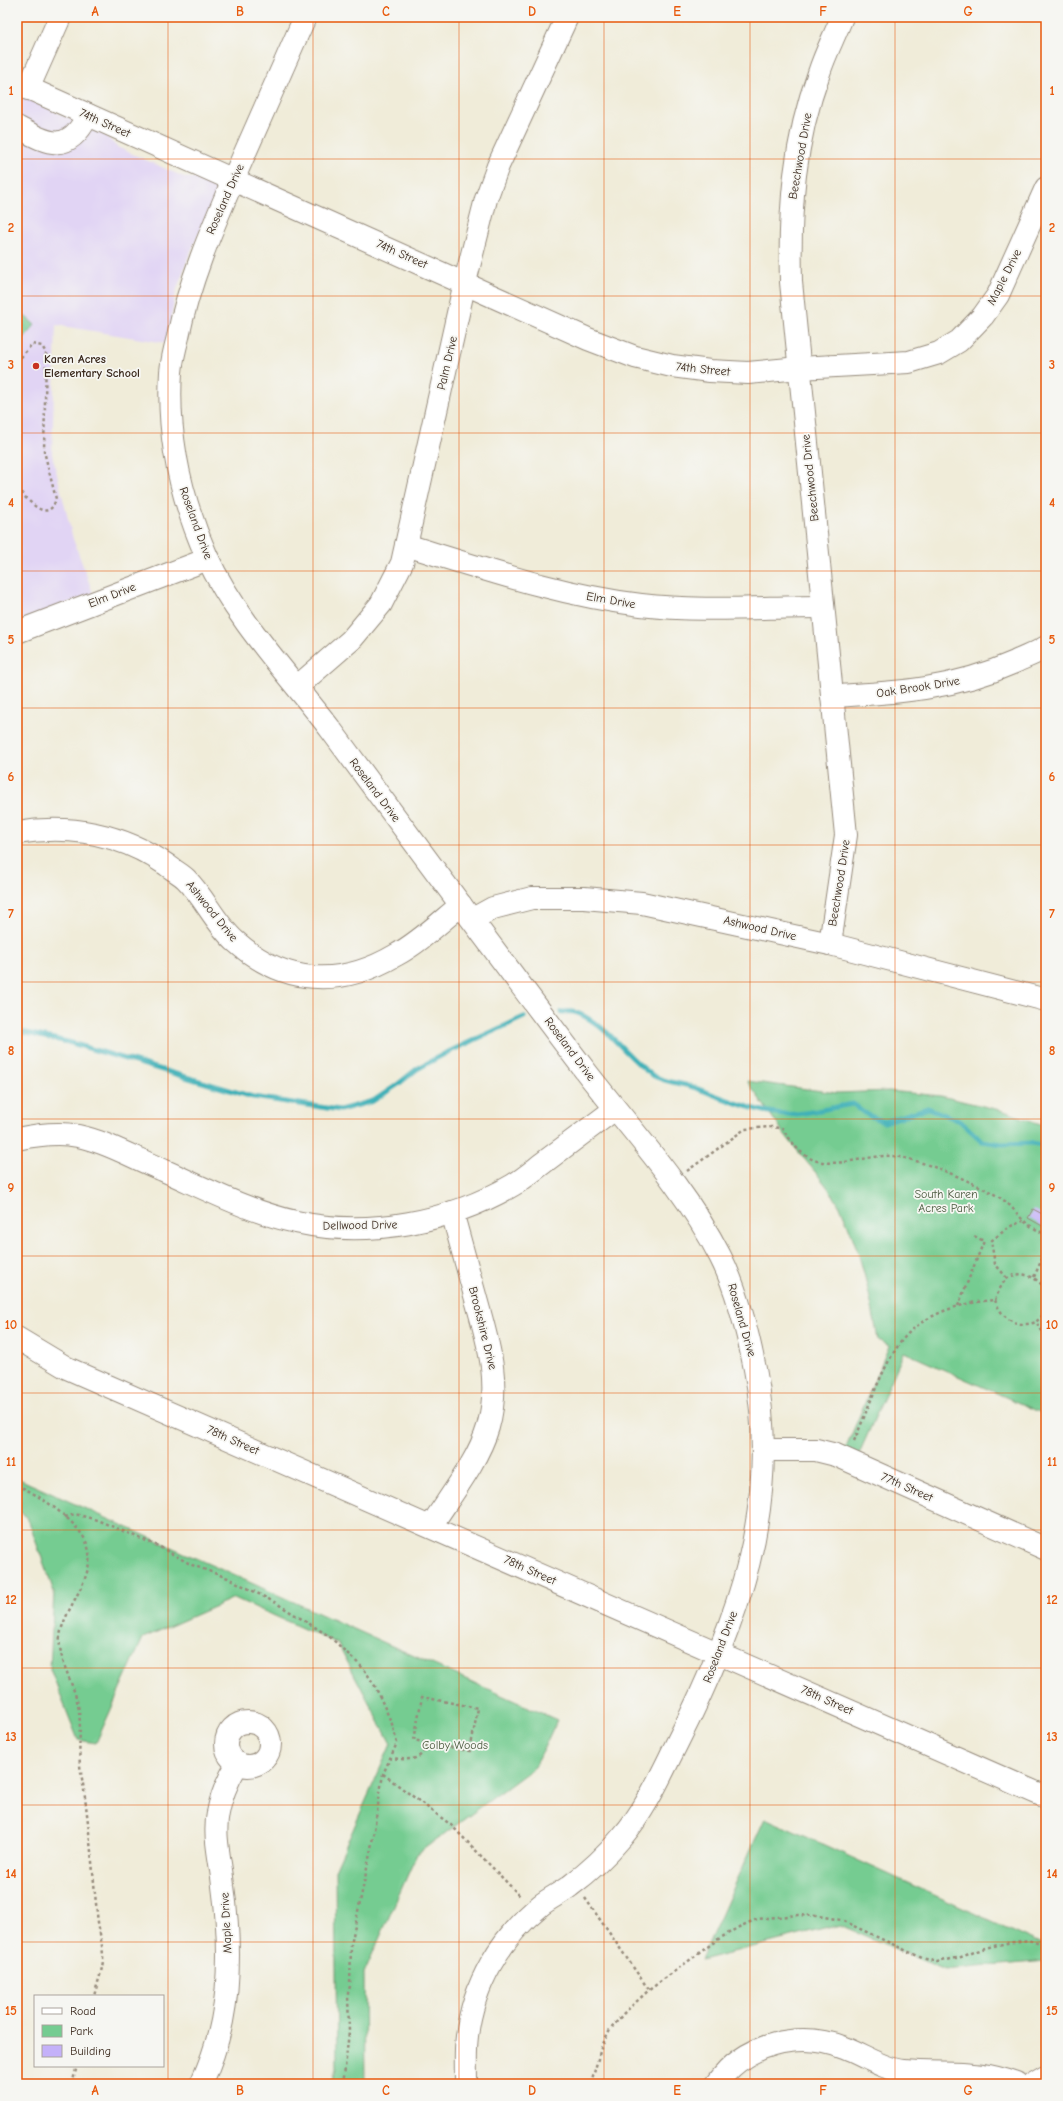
<svg xmlns="http://www.w3.org/2000/svg" width="1063" height="2101" font-family="'Comic Neue',sans-serif">
<style>
.built{fill:#e1d4f4}
.green{fill:#75cc91;stroke:#587b58}
.lines{fill:none;stroke-linecap:round;stroke-linejoin:round}
.stream{stroke:#40b1b8;stroke-width:5}
.building{fill:#c4b1f9}
.minor-casing{stroke:#968b7c;stroke-width:24}
.path{stroke:#968b7c;stroke-width:2.5;stroke-dasharray:3 3;stroke-linecap:butt}
.minor{stroke:#fff;stroke-width:22}
.grid{fill:none;stroke:#e8590c;stroke-width:1;stroke-opacity:0.55}
.poi-dot{fill:#c8321e;stroke:#f6f6f2;stroke-width:1.5}
.labels{text-anchor:middle;stroke-width:3.5;stroke-linejoin:round;paint-order:stroke}
.street-label{font-size:12px;fill:#3b2a1e;stroke:#f6f6f2}
.poi-label{font-size:12px;font-weight:bold;fill:#3b2a1e;stroke:#f6f6f2;text-anchor:start}
.park-label{font-size:12px;fill:#4c5b40;stroke:#f6f6f2}
.neatline{fill:none;stroke:#e8590c;stroke-width:1.5}
.grid-label{font-size:13px;text-anchor:middle;font-weight:bold;fill:#e8590c}
</style>
<rect width="100%" height="100%" fill="#f6f6f2"/>
<filter id="ink" filterUnits="userSpaceOnUse"><feTurbulence type="fractalNoise" baseFrequency=".025" numOctaves="2"/><feDisplacementMap in="SourceGraphic" scale="8" xChannelSelector="R" yChannelSelector="G"/><feConvolveMatrix kernelMatrix="1 2 1 2 8 2 1 2 1" color-interpolation-filters="sRGB"/></filter>
<filter id="wash" filterUnits="userSpaceOnUse"><feTurbulence type="fractalNoise" baseFrequency=".012" numOctaves="4" result="noise"/><feDisplacementMap in="SourceGraphic" scale="16" xChannelSelector="R" yChannelSelector="G"/><feGaussianBlur stdDeviation="0.9" result="paint"/><feColorMatrix in="noise" values="0 0 0 0 0 0 0 0 0 0 0 0 0 0 0 0 0 1.4 0 .05"/><feComposite in="paint" operator="in"/></filter>
<g filter="url(#wash)">
<rect width="100%" height="100%" fill="#f0ecd9"/>
<!-- built -->
<polygon class="built" points="17,94 104,134 117,147 186,178 202,178 212,182 216,190 216,195 188,258 176,292 166,343 56,325 52,454 73,539 93,593 17,624"/>
<!-- green -->
<g class="green">
<polygon points="17,309 35,325 17,346"/>
<path d="M 747,1081 L 837,1093 L 889,1091 L 941,1096 L 1004,1111 L 1046,1126 L 1046,1415 L 904,1352 L 858,1456 L 845,1450 L 889,1346 L 878,1340 C 870,1294 861,1252 841,1209 C 829,1185 809,1166 793,1145 C 777,1125 762,1102 747,1081 Z"/>
<polygon points="17,1478 557,1720 535,1767 417,1854 364,1973 365,2084 331,2084 337,2069 335,1870 391,1744 338,1644 234,1598 143,1638 96,1743 78,1740 50,1669 54,1592 27,1517 17,1510"/>
<polygon points="765,1818 1046,1946 1046,1961 944,1970 840,1925 701,1960"/>
</g>
<g class="lines">
<!-- stream -->
<g class="stream">
<path d="M 562,1012 C 567,1012 573,1011 577,1013 C 608,1025 626,1057 652,1075 C 663,1082 680,1083 693,1087 C 724,1098 762,1116 796,1114 C 814,1112 834,1107 853,1104 L 868,1115 L 884,1122 L 928,1108 L 960,1121 L 982,1141 L 1002,1144 L 1032,1143 L 1046,1146"/>
<polyline points="17,1031 68,1042 253,1097 340,1110 373,1101 397,1085 417,1069 446,1053 524,1017"/>
</g>
</g>
<g id="blocks">
<!-- building -->
<polygon class="building" points="1033,1209 1046,1216 1046,1228 1028,1218"/>
</g>
</g>
<g filter="url(#ink)">
<use href="#blocks" fill-opacity="0" stroke="#968b7c" stroke-width="1"/>
<g class="lines">
<!-- minor casing -->
<g class="minor-casing">
<g id="minor">
<path d="M 305,17 C 281,71 257,126 233,180 C 211,231 189,282 178,337 C 175,348 172,360 171,372 C 167,435 181,499 207,557 C 236,620 289,675 331,730 C 416,845 501,960 587,1073 C 633,1132 686,1189 720,1256 C 736,1287 748,1334 755,1369 C 782,1506 737,1625 676,1745 C 660,1777 646,1809 622,1837 C 607,1855 589,1872 570,1886 C 561,1893 550,1898 541,1905 C 500,1938 473,1985 467,2036 C 465,2052 466,2068 466,2084"/>
<polyline points="17,83 588,339 635,357 672,366 710,371 748,373 799,368 909,362 939,353 959,341 983,316 998,295 1046,188"/>
<polyline points="28,89 60,17"/>
<path d="M 17,127 C 49,144 68,155 88,115"/>
<path d="M 406,545 C 484,569 560,595 641,605 C 701,612 763,607 823,607"/>
<polyline points="17,632 208,559"/>
<polyline points="298,686 351,640 381,604 402,563 465,282 486,199 498,166 567,17"/>
<path d="M 832,696 C 898,693 954,689 1015,662 C 1025,657 1037,653 1046,647"/>
<path d="M 17,833 C 70,824 122,834 167,865 C 173,870 181,874 186,879 C 205,898 215,923 235,941 C 284,985 340,988 396,955 C 420,942 440,922 461,905"/>
<polyline points="473,919 493,908 532,898 584,898 642,903 830,944 1046,1000"/>
<path d="M 830,944 L 846,835 L 791,282 C 789,210 794,141 819,73 C 825,54 835,35 842,17"/>
<path d="M 17,1139 C 36,1135 59,1132 78,1136 C 107,1142 136,1159 163,1170 C 206,1189 250,1212 296,1222 C 368,1238 450,1222 513,1185 C 525,1178 536,1168 547,1160 C 570,1143 592,1126 615,1109"/>
<polyline points="17,1338 67,1368 1046,1797"/>
<polyline points="763,1450 816,1450 836,1455 1046,1549"/>
<path d="M 431,1526 C 450,1496 478,1461 488,1427 C 501,1381 488,1343 476,1299 C 468,1270 460,1241 452,1212"/>
<circle cx="248" cy="1744" r="22"/>
<path d="M 201,2084 C 221,2041 228,2002 228,1955 C 228,1932 226,1908 223,1886 C 221,1862 213,1837 218,1813 C 221,1796 229,1778 238,1763"/>
<path d="M 717,2084 C 744,2044 799,2030 844,2048 C 863,2055 883,2069 903,2071 C 944,2075 976,2068 1017,2084"/>
<polyline points="1034,2084 1046,2077"/>
</g>
</g>
<!-- path -->
<g class="path">
<path d="M 17,362 L 32,344 L 42,346 L 46,353 L 44,451 L 56,499 C 48,526 26,498 17,488"/>
<path d="M 687,1171 L 745,1129 L 771,1127 L 782,1128 C 788,1136 794,1146 801,1152 C 827,1175 863,1154 892,1156 C 916,1157 982,1185 1002,1199 C 1011,1205 1016,1213 1023,1220 C 1029,1226 1039,1231 1046,1235"/>
<polyline points="1034,1277 1046,1250"/>
<polyline points="1007,1278 995,1264 991,1241 1009,1227 1023,1221"/>
<path d="M 995,1300 C 1001,1318 1017,1329 1036,1322"/>
<polyline points="958,1306 984,1241 972,1235"/>
<polyline points="1046,1310 1043,1315 1036,1322 1046,1337"/>
<path d="M 854,1441 C 868,1410 880,1371 900,1343 C 920,1315 961,1302 995,1300 C 998,1293 1002,1282 1008,1278 C 1022,1269 1038,1278 1046,1290"/>
<path d="M 17,1485 C 38,1494 79,1522 87,1544 C 100,1579 55,1614 60,1647 C 63,1669 74,1685 78,1705 C 82,1727 78,1744 80,1765 C 81,1776 84,1787 85,1798 C 90,1836 93,1875 97,1913 C 98,1927 102,1941 103,1955 C 104,1967 97,1984 94,1996"/>
<polyline points="65,1517 75,1514 97,1520 158,1546 192,1565 228,1578 276,1603 329,1636 364,1669 375,1686 392,1724 397,1743 383,1774 371,1849 351,1945 350,1986 348,1993 349,2032 344,2077 342,2084"/>
<path d="M 389,1758 C 406,1759 422,1764 427,1743 L 414,1740 L 422,1697 L 478,1708 L 470,1751 L 427,1743"/>
<polyline points="383,1774 451,1825 521,1897"/>
<polyline points="585,1898 649,1990"/>
<polyline points="72,2084 77,2066"/>
<polyline points="591,2084 601,2048 610,2030 623,2014 649,1990 717,1940 739,1927 757,1919 798,1915 818,1916 841,1920 922,1958 937,1962 961,1957 985,1948 1007,1943 1028,1940 1046,1946"/>
</g>
<!-- minor -->
<use href="#minor" class="minor"/>
</g>
</g>
<!-- grid -->
<path class="grid" d="M 168,17 L 168,2084M 313,17 L 313,2084M 459,17 L 459,2084M 604,17 L 604,2084M 750,17 L 750,2084M 895,17 L 895,2084M 17,159 L 1046,159M 17,296 L 1046,296M 17,433 L 1046,433M 17,571 L 1046,571M 17,708 L 1046,708M 17,845 L 1046,845M 17,982 L 1046,982M 17,1119 L 1046,1119M 17,1256 L 1046,1256M 17,1393 L 1046,1393M 17,1530 L 1046,1530M 17,1668 L 1046,1668M 17,1805 L 1046,1805M 17,1942 L 1046,1942"/>
<!-- markers -->
<circle class="poi-dot" cx="36" cy="366" r="4"/>
<g class="labels">
<!-- street labels -->
<g class="street-label">
<text transform="translate(105 123) rotate(24)" y="4">74th Street</text>
<text transform="translate(800 156) rotate(-80)" y="4">Beechwood Drive</text>
<text transform="translate(225 199) rotate(-66)" y="4">Roseland Drive</text>
<text transform="translate(402 254) rotate(24)" y="4">74th Street</text>
<text transform="translate(1004 277) rotate(-63)" y="4">Maple Drive</text>
<text transform="translate(447 363) rotate(-77)" y="4">Palm Drive</text>
<text transform="translate(703 369) rotate(6)" y="4">74th Street</text>
<text transform="translate(810 478) rotate(-96)" y="4">Beechwood Drive</text>
<text transform="translate(196 523) rotate(70)" y="4">Roseland Drive</text>
<text transform="translate(112 595) rotate(-21)" y="4">Elm Drive</text>
<text transform="translate(611 600) rotate(10)" y="4">Elm Drive</text>
<text transform="translate(918 687) rotate(-9)" y="4">Oak Brook Drive</text>
<text transform="translate(375 790) rotate(53)" y="4">Roseland Drive</text>
<text transform="translate(839 883) rotate(-81)" y="4">Beechwood Drive</text>
<text transform="translate(212 911) rotate(51)" y="4">Ashwood Drive</text>
<text transform="translate(760 928) rotate(13)" y="4">Ashwood Drive</text>
<text transform="translate(570 1049) rotate(53)" y="4">Roseland Drive</text>
<text transform="translate(360 1225) rotate(-1)" y="4">Dellwood Drive</text>
<text transform="translate(742 1320) rotate(74)" y="4">Roseland Drive</text>
<text transform="translate(483 1328) rotate(76)" y="4">Brookshire Drive</text>
<text transform="translate(233 1440) rotate(24)" y="4">78th Street</text>
<text transform="translate(907 1487) rotate(24)" y="4">77th Street</text>
<text transform="translate(530 1570) rotate(24)" y="4">78th Street</text>
<text transform="translate(720 1647) rotate(-69)" y="4">Roseland Drive</text>
<text transform="translate(827 1700) rotate(24)" y="4">78th Street</text>
<text transform="translate(226 1923) rotate(-93)" y="4">Maple Drive</text>
</g>
<!-- poi labels -->
<g class="poi-label">
<text x="44" y="363">Karen Acres<tspan x="44" dy="14">Elementary School</tspan></text>
</g>
<!-- park labels -->
<g class="park-label">
<text x="946" y="1198">South Karen<tspan x="946" dy="14">Acres Park</tspan></text>
<text x="455" y="1749">Colby Woods</text>
</g>
</g>
<!-- margin -->
<rect width="1063" height="2101" fill="none" stroke="#f6f6f2" stroke-width="44"/>
<!-- legend -->
<rect x="34" y="1995" width="130" height="72" fill="#f6f6f2" stroke="#aba49d"/>
<rect x="42" y="2008" width="20" height="6" fill="#ffffff" stroke="#aba49d"/>
<text x="70" y="2015" font-size="12" fill="#3b2a1e">Road</text>
<rect x="42" y="2025" width="20" height="12" fill="#75cc91" stroke="#aba49d"/>
<text x="70" y="2035" font-size="12" fill="#3b2a1e">Park</text>
<rect x="42" y="2045" width="20" height="12" fill="#c4b1f9" stroke="#aba49d"/>
<text x="70" y="2055" font-size="12" fill="#3b2a1e">Building</text>
<rect x="22" y="22" width="1019" height="2057" class="neatline"/>
<g class="grid-label">
<text x="95" y="16">A</text>
<text x="240" y="16">B</text>
<text x="386" y="16">C</text>
<text x="532" y="16">D</text>
<text x="677" y="16">E</text>
<text x="823" y="16">F</text>
<text x="968" y="16">G</text>
<text x="11" y="95">1</text>
<text x="1052" y="95">1</text>
<text x="11" y="232">2</text>
<text x="1052" y="232">2</text>
<text x="11" y="369">3</text>
<text x="1052" y="369">3</text>
<text x="11" y="507">4</text>
<text x="1052" y="507">4</text>
<text x="11" y="644">5</text>
<text x="1052" y="644">5</text>
<text x="11" y="781">6</text>
<text x="1052" y="781">6</text>
<text x="11" y="918">7</text>
<text x="1052" y="918">7</text>
<text x="11" y="1055">8</text>
<text x="1052" y="1055">8</text>
<text x="11" y="1192">9</text>
<text x="1052" y="1192">9</text>
<text x="11" y="1329">10</text>
<text x="1052" y="1329">10</text>
<text x="11" y="1466">11</text>
<text x="1052" y="1466">11</text>
<text x="11" y="1604">12</text>
<text x="1052" y="1604">12</text>
<text x="11" y="1741">13</text>
<text x="1052" y="1741">13</text>
<text x="11" y="1878">14</text>
<text x="1052" y="1878">14</text>
<text x="11" y="2015">15</text>
<text x="1052" y="2015">15</text>
<text x="95" y="2095">A</text>
<text x="240" y="2095">B</text>
<text x="386" y="2095">C</text>
<text x="532" y="2095">D</text>
<text x="677" y="2095">E</text>
<text x="823" y="2095">F</text>
<text x="968" y="2095">G</text>
</g>
</svg>
